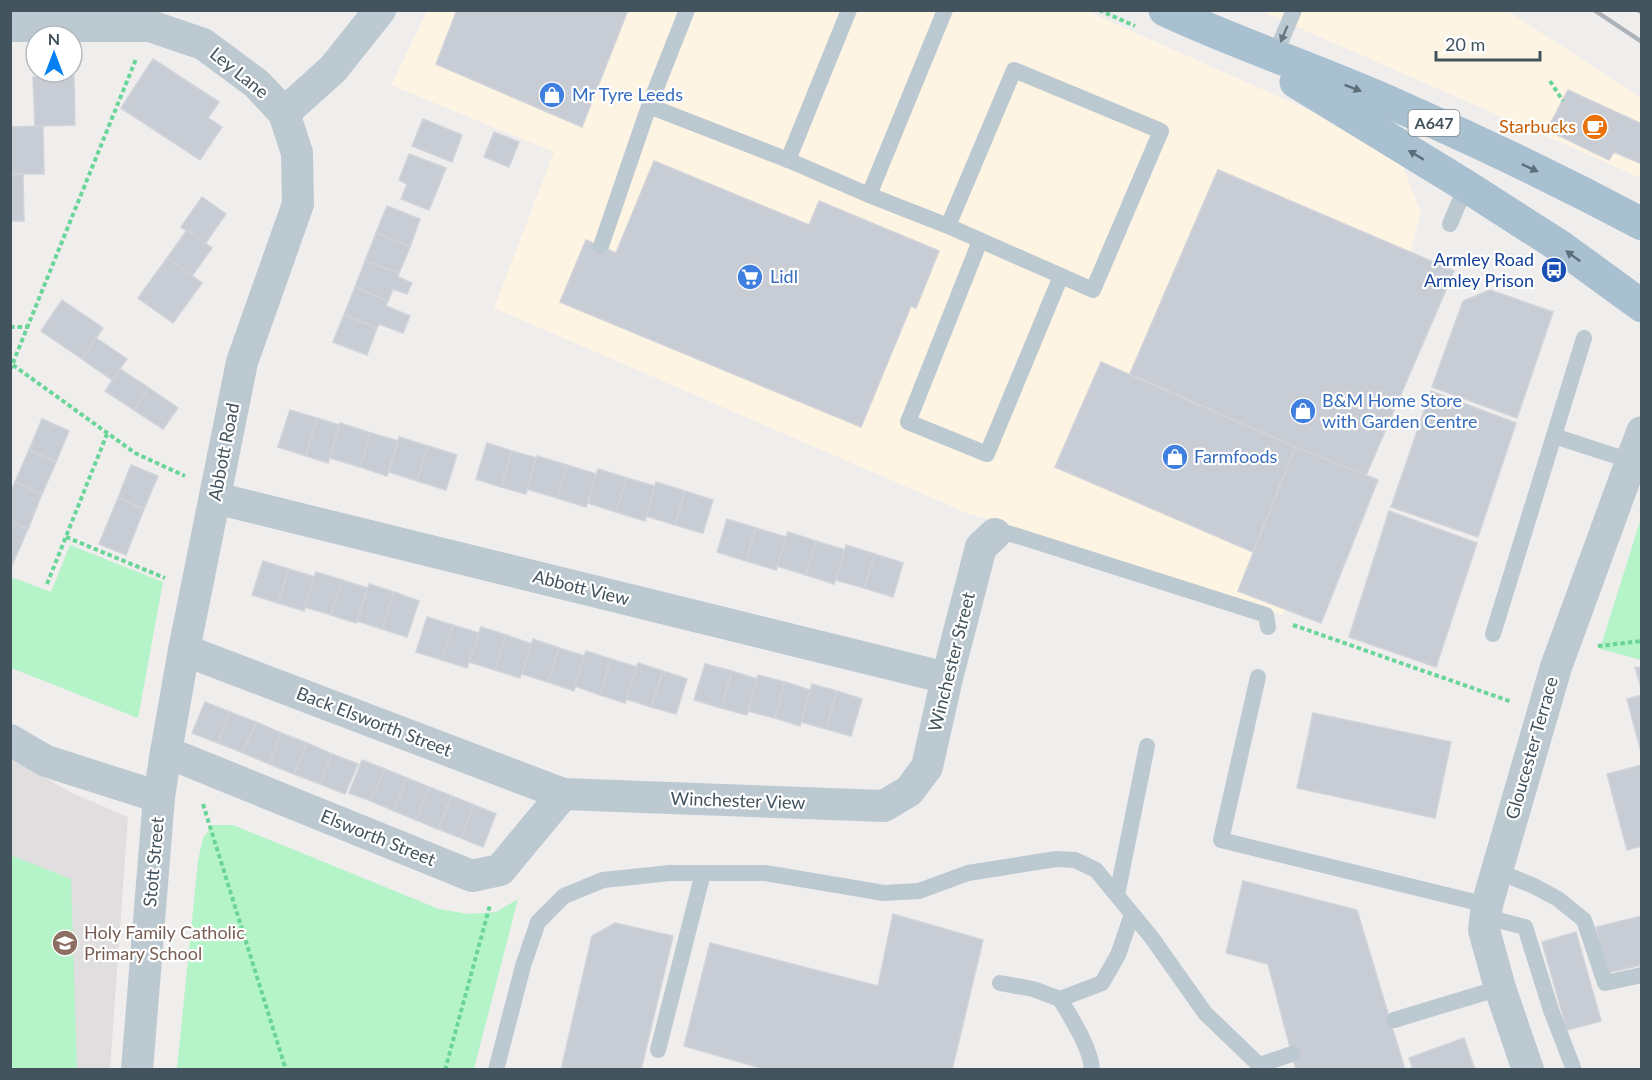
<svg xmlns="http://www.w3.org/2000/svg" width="1652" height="1080" font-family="Lato,sans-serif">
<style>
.commercial{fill:#fef4e3}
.education{fill:#e1dedf}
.green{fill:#b5f3c8}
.building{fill:#c8ccd4;stroke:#d0d4da;stroke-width:1.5}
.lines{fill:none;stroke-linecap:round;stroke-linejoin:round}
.path{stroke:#6ad598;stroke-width:4;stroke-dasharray:4.5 3;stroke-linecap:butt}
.lane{stroke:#bcc9d1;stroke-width:16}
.street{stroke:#bcc9d1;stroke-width:32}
.primary{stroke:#a9c0d0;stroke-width:33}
.rail{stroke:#aeb3b9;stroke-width:4.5}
.oneway{fill:#677680}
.oneway2{fill:#5c6e7a}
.labels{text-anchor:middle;stroke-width:4.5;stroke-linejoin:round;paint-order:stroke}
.shield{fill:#fff;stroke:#7b878e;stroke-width:1.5}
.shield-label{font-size:16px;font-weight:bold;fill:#43535d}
.street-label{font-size:18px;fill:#43535d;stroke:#fff}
.shop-label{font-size:18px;fill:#366cbe;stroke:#fff;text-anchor:start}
.food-label{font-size:18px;fill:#c56008;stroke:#fff;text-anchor:end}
.transit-label{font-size:18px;fill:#164399;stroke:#fff;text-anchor:end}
.education-label{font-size:18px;fill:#785e54;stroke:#fff;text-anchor:start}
</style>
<rect width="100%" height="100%" fill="#f0eded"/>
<!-- commercial -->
<g class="commercial">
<polygon points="427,11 1087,11 1369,137 1403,167 1421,213 1410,251 1335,431 1283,615 967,513 494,308 554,152 391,85"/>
<polygon points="1261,11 1508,11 1641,98 1641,178"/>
</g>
<!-- education -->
<polygon class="education" points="10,758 72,793 128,817 110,1069 11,1069"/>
<!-- green -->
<g class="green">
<polygon points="1641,518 1642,660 1641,660 1600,649"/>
<polygon points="70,545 163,582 138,718 11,668 11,577 51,592"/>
<polygon points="213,825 233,825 439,909 469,914 496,912 518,899 474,1069 177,1069 198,861 203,838"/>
<polygon points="10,855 71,879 77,1069 11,1069"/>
</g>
<!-- building -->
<g class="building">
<polygon points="457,10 628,10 582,127 436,64"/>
<polygon points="153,59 219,102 208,118 222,127 200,160 121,108"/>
<polygon points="74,76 75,125 35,126 33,77"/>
<polygon points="1568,90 1642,124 1642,164 1614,152 1609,160 1547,130"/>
<polygon points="423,119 462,135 452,162 412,146"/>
<polygon points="43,126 44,174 10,174 10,127"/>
<polygon points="494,132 519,142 509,167 484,157"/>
<polygon points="409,154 446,168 429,210 401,199 407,184 399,180"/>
<polygon points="654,161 809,225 819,201 939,251 916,308 911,306 861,427 560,302 586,240 616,253"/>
<polygon points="1218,170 1454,271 1366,475 1378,480 1321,623 1238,591 1295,447 1130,374"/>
<polygon points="1218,170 1454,271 1366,475 1295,447 1130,374"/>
<polygon points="10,174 23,174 24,221 10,221"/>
<polygon points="202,197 226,214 205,244 181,227"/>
<polygon points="387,206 420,219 410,247 376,233"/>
<polygon points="187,230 212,248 192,276 167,258"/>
<polygon points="376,233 410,247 399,273 365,261"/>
<polygon points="167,258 202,283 173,323 138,298"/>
<polygon points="365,261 399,273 398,277 412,283 407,294 393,289 388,301 355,287"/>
<polygon points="355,287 388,301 386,306 410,316 403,333 379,324 377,328 344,315"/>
<polygon points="1490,290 1553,312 1517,418 1432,387 1463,301"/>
<polygon points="62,300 103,328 82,359 41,331"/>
<polygon points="344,315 377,328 367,355 333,342"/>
<polygon points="96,338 127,359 112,380 82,359"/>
<polygon points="1101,362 1295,447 1253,552 1055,467"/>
<polygon points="120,369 149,388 134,410 105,391"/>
<polygon points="149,388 178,408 163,429 134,410"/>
<polygon points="1431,391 1516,423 1478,537 1391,507"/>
<polygon points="290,410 317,418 306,456 278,447"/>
<polygon points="317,418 339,425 328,463 306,456"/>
<polygon points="42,419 69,431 56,462 29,450"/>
<polygon points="340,423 371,433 360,467 330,458"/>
<polygon points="371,433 398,441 387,476 360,467"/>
<polygon points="399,437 428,446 417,481 389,472"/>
<polygon points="487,443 512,451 501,487 476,479"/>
<polygon points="428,446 457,455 446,490 417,481"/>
<polygon points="29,450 56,462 42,494 15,482"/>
<polygon points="512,451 537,458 526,494 501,487"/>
<polygon points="537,456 567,465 557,498 527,489"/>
<polygon points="131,465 158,476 144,509 118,498"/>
<polygon points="567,465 596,474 586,507 557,498"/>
<polygon points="598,469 627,478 616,512 588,503"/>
<polygon points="627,478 655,486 645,521 616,512"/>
<polygon points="15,482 42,494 28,529 10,521 10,493"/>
<polygon points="656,482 685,491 675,525 646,516"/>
<polygon points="685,491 713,500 703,533 675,525"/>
<polygon points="118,498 144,509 126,555 99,544"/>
<polygon points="1389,511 1477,543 1436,667 1349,637"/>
<polygon points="727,519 756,528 746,561 717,552"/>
<polygon points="10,521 28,529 10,570"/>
<polygon points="756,528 786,537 776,570 746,561"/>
<polygon points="788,532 816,541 806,575 777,566"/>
<polygon points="816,541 845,550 834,584 806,575"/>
<polygon points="846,545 875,554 864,588 836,580"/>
<polygon points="875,554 903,563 893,597 864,588"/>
<polygon points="263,561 289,569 278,603 252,595"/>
<polygon points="289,569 315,577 304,611 278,603"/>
<polygon points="316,572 342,580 331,615 305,607"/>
<polygon points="342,580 367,588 356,623 331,615"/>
<polygon points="369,584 394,592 382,629 357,621"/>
<polygon points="394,592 419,601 407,637 382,629"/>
<polygon points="427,617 453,625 442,660 416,652"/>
<polygon points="453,625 479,633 467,668 442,660"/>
<polygon points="481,627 506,635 495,670 469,662"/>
<polygon points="506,635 532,644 520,678 495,670"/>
<polygon points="533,639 559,648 548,682 522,674"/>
<polygon points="559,648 585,656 574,691 548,682"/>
<polygon points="586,651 611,659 600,695 575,686"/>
<polygon points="611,659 637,667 625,703 600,695"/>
<polygon points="638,663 663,671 651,707 626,699"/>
<polygon points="705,664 732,671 721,708 694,700"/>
<polygon points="1635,667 1642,668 1642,692"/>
<polygon points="663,671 687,679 676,714 651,707"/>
<polygon points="732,671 757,679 747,715 721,708"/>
<polygon points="758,675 785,682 775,718 748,711"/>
<polygon points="785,682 810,690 800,726 775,718"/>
<polygon points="812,684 837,691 826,729 801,722"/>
<polygon points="837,691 862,699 851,736 826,729"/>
<polygon points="1642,695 1642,756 1627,699"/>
<polygon points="205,702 230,712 218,743 192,733"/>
<polygon points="230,712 256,722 243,753 218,743"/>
<polygon points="1313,713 1451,742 1435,818 1297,788"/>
<polygon points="256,722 281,733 269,764 243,753"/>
<polygon points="281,733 307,743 294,774 269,764"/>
<polygon points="307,743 332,754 320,784 294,774"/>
<polygon points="332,754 358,764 345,794 320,784"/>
<polygon points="362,760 385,769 371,801 349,793"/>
<polygon points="1642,765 1642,846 1627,850 1607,774"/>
<polygon points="385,769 407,778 394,811 371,801"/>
<polygon points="407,778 429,787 416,820 394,811"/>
<polygon points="429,787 452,796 438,829 416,820"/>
<polygon points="452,796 474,805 461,838 438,829"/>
<polygon points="474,805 496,814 483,847 461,838"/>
<polygon points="1243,881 1357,910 1405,1070 1296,1070 1268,964 1226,953"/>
<polygon points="893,914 983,940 952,1070 768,1070 684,1046 710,943 878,986"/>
<polygon points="1642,916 1642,965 1607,973 1596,927"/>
<polygon points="615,923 673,936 641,1070 561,1070 592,936"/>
<polygon points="1576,932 1601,1021 1567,1030 1542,942"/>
<polygon points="1464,1038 1475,1070 1413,1070 1409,1058"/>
</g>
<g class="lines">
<!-- path -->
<g class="path">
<polyline points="1099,10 1135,26"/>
<polyline points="1550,81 1563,101"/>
<polyline points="10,327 28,327"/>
<polyline points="13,365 135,453 185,476"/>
<polyline points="10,370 136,59"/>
<polyline points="66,537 165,578"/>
<polyline points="47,584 107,434"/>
<polyline points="1293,625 1512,702"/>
<polyline points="1598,646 1642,641"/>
<polyline points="203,804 286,1070"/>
<polyline points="445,1070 490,905"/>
</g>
<!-- lane -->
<g class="lane">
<polyline points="687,10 649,106 788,160 869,195 945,10"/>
<polyline points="1274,57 1294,10"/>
<polyline points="788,160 849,10"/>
<polyline points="869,195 948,226 1093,290 1161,131 1014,70 948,226"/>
<polyline points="1450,224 1466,186"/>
<polyline points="980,241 908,422 987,454 1061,276"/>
<polyline points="601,246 649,106"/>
<polyline points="1554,436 1631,461"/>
<polyline points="995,534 1007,533 1021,537 1266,615 1268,627"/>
<polyline points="1493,634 1584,338"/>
<polyline points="1258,677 1221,840 1487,905"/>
<polyline points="1497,871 1534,886 1558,899 1584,920 1605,983 1642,975"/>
<polyline points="1117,895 1147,746"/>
<polyline points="1486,917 1525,927 1551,1010 1574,1070"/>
<path d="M 1000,983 L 1033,989 L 1060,999 C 1071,1018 1091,1048 1092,1070"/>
<polyline points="1060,999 1102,983 1118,955 1132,914"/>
<polyline points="1394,1020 1500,988"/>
<polyline points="658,1050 703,873"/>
<polyline points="496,1070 523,966 538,922 564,896 603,880 670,873 765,873 884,893 919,891 968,873 1056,859 1075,860 1096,870 1152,938 1205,1013 1259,1065 1292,1054"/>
</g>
<!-- street -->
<g class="street">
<polyline points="10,26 150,26 203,44 257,84 284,113 297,153 298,204 242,362 184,650 166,752 159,797 137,1070"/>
<polyline points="284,113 333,69 380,10"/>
<polyline points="215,498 947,678"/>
<polyline points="184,650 563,794 884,806 909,791 927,767 947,678 981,547 995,534"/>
<polyline points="10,740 46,761 159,797"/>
<polyline points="166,752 472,876 500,870 563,794"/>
<polyline points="1528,1070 1500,988 1484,930 1487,905 1556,667 1642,432"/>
</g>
<!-- primary -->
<g class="primary">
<path d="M 1165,10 C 1242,46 1323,72 1400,107 C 1482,143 1563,182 1642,224"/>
<polyline points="1296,82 1466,186 1561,247 1642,306"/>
</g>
<!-- rail -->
<g class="rail">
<polyline points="1594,10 1642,42"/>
<polyline points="1638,10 1642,13"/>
</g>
</g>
<!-- one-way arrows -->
<defs><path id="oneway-solid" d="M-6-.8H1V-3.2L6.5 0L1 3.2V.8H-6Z" transform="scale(1.5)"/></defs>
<use class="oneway" href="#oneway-solid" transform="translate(1284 34) rotate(113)"/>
<g class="oneway2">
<use href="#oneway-solid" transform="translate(1353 88) rotate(21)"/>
<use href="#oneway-solid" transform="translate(1416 155) rotate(-149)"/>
<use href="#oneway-solid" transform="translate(1530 168) rotate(25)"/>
<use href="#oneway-solid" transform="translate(1573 256) rotate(-144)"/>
</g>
<!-- icons -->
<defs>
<g id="shop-disc" transform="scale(1.35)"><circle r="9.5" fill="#3f7fe0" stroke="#fff"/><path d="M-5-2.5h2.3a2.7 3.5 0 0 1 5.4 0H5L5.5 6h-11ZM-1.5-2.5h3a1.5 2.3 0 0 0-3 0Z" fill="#fff"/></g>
<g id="cafe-disc" transform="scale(1.35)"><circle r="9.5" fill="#e8710a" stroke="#fff"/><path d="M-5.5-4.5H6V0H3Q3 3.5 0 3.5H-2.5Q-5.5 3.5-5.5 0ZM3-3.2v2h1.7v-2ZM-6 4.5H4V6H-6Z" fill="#fff"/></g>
<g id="bus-disc" transform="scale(1.35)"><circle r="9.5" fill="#1a4fb4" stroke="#fff"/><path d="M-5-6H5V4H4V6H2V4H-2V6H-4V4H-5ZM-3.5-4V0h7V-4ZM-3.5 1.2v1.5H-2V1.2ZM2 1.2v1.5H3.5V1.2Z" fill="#fff"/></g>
<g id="supermarket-disc" transform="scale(1.35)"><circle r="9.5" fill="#3f7fe0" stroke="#fff"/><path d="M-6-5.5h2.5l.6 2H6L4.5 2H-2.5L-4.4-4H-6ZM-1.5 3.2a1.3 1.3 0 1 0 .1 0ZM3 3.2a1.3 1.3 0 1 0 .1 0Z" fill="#fff"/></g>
<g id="school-disc" transform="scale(1.35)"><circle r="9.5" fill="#8d6e63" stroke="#fff"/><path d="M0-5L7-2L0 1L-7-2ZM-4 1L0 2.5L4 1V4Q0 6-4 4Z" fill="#fff"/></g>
</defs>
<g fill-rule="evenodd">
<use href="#shop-disc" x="552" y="95"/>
<use href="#cafe-disc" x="1595" y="127"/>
<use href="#bus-disc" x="1554" y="270"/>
<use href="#supermarket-disc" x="750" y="277"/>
<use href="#shop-disc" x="1303" y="411"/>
<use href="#shop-disc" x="1175" y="457"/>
<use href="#school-disc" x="65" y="943"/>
</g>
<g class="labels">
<!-- shield labels -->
<rect class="shield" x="1408.5" y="110" width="51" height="26" rx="4.5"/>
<g class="shield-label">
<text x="1434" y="129">A647</text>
</g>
<!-- street labels -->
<g class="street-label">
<text transform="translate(239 73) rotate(39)" y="6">Ley Lane</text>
<text transform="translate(224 452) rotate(-79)" y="6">Abbott Road</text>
<text transform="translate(581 588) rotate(14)" y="6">Abbott View</text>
<text transform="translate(952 662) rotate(-76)" y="6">Winchester Street</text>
<text transform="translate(374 722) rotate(21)" y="6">Back Elsworth Street</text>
<text transform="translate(1532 748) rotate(-74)" y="6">Gloucester Terrace</text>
<text transform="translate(738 801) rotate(2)" y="6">Winchester View</text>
<text transform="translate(378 838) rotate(22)" y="6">Elsworth Street</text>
<text transform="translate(154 862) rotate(-85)" y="6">Stott Street</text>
</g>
<!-- shop labels -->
<g class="shop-label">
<text x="572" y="101">Mr Tyre Leeds</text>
<text x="770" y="283">Lidl</text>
<text x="1322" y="407">B&amp;M Home Store<tspan x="1322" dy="21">with Garden Centre</tspan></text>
<text x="1194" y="463">Farmfoods</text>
</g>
<!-- food labels -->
<g class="food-label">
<text x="1576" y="133">Starbucks</text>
</g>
<!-- transit labels -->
<g class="transit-label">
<text x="1534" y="266">Armley Road<tspan x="1534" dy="21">Armley Prison</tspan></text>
</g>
<!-- education labels -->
<g class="education-label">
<text x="84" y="939">Holy Family Catholic<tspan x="84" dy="21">Primary School</tspan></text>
</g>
</g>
<!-- border -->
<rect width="1652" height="1080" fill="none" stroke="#43535d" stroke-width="24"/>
<!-- north arrow -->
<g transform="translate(54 54)"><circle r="28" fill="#ffffff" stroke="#b4babe" stroke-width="1.5"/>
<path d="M0-4.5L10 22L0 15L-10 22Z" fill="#0580f2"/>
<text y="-9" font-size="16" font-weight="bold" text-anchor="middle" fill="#43535d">N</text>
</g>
<!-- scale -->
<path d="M1436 51v9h104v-9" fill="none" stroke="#43535d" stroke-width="3"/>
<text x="1445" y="51" font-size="18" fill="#43535d" stroke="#ffffff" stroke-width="4.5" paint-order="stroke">20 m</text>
</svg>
